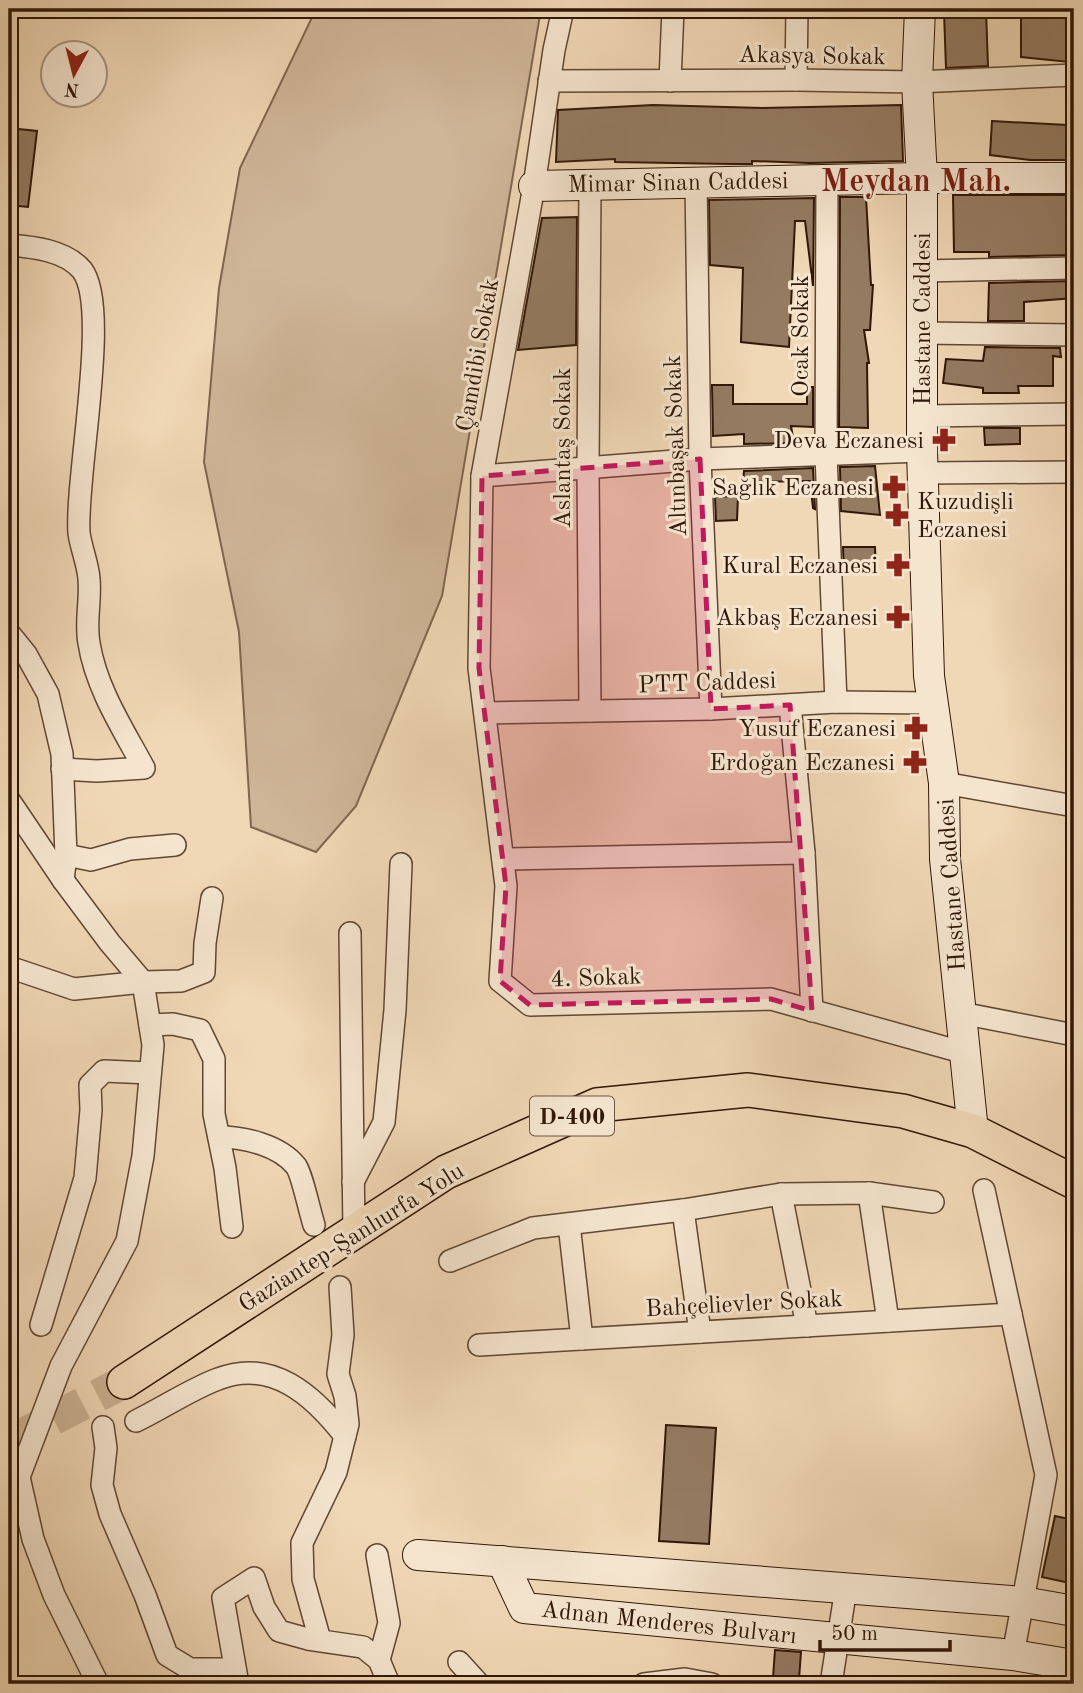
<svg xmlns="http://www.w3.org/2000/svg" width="1083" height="1693" font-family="'Old Standard TT',serif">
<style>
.green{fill:#cfb698;stroke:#806650;stroke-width:2}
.building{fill:#947b62;stroke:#301708;stroke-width:2}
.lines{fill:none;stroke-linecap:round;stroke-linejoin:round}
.primary-tunnel{stroke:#cab192;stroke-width:33;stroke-dasharray:33 17;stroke-linecap:butt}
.street-casing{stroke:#604733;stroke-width:24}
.secondary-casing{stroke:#301708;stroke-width:32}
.primary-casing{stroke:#301708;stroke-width:36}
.street{stroke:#f5e5cf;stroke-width:21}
.secondary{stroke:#f5e5cf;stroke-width:30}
.primary{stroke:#f0d7b5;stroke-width:33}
.marked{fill:#c2185b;fill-opacity:0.2;stroke:#c2185b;stroke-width:5;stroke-dasharray:14 9;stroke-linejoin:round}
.labels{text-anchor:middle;stroke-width:6;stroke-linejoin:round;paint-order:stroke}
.shield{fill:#f5e5cf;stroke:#6b5544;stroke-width:2}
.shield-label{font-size:23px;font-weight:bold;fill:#301708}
.street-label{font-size:24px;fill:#301708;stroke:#f5e5cf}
.poi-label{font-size:24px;fill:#301708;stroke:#f5e5cf;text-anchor:end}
.district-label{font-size:32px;font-weight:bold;fill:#7a1f14;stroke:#f5e5cf}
</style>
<rect width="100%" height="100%" fill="#f0d7b5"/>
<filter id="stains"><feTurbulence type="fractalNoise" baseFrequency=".00286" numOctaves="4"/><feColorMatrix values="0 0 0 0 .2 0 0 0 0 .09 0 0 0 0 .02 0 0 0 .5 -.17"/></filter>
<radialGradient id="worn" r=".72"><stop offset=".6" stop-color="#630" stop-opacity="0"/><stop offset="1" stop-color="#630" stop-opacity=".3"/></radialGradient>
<!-- green -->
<polygon class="green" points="316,9 541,9 442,596 356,806 316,852 251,827 239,632 204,462 219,288 240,168"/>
<!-- building -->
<g class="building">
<polygon points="1021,9 1067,9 1069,62 1021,57"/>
<polygon points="986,10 988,66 946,68 944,12"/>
<polygon points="653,105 762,108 901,105 903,161 809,163 752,161 752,164 730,164 615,162 615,159 556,162 558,110"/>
<polygon points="992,121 1067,125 1066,160 1030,160 990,155"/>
<polygon points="9,128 37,131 28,207 9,205"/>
<polygon points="953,195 1074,195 1074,255 989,257 989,252 954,252"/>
<polygon points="840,197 866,197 871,285 873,285 870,330 864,330 869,363 867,363 868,428 839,427"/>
<polygon points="814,198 813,286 805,221 795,221 789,347 741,342 743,268 710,265 709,200"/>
<polygon points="577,217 576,345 518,350 542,218"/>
<polygon points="1074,281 1074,298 1024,302 1024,321 988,321 989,283"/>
<polygon points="985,347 1060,348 1061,357 1053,356 1053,386 1018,386 1019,393 983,393 983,388 943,383 946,359 983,361"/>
<polygon points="712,385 733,385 733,404 807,404 807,387 813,387 813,427 791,426 794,443 744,444 744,434 713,436"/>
<polygon points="984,428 1020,428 1020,444 985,445"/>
<polygon points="875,466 880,515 841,511 840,467"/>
<polygon points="813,468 815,509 813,508 810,481 743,482 744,471"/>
<polygon points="738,496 737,520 716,521 715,497"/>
<polygon points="843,547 875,547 876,573 844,573"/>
<polygon points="666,1425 716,1428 709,1544 659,1541"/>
<polygon points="1055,1516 1074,1520 1074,1584 1042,1577"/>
<polygon points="775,1650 801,1652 799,1679 773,1678"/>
</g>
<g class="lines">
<!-- primary-tunnel -->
<polyline class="primary-tunnel" points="9,1442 124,1382"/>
<!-- street casing -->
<g class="street-casing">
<g id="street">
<polyline points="563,9 554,50 534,186 482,476 479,668 506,886 500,981 530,1005 771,999 965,1053"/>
<polyline points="796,80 797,9"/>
<polyline points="549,81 796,80 917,82 1074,75"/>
<polyline points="670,81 673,9"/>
<polyline points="827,179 826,455 836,702"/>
<polyline points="696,181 700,459 711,709"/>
<path d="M 9,245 C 33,247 65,250 82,270 C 111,307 75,478 79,533 C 81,548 88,564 89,579 C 91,600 85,622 89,643 C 96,688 123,729 144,768 L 97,771 L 62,769"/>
<polyline points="922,271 1074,268"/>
<polyline points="923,333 1074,335"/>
<polyline points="922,416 1074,414"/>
<polyline points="923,473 1074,472"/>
<polyline points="482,476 700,459 922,451"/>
<polyline points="9,633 26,654 48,694 62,754 66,855 63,880"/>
<polyline points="790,705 804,853 812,1011"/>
<polyline points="590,711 588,470 590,185"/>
<polyline points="485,713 711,709 836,702 931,703"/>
<polyline points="944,783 1074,806"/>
<polyline points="9,800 63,880 110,943 143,982 153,1045 143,1156 127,1241 61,1366 19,1477 33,1539 54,1595 98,1684"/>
<polyline points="66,855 91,860 130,849 175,845"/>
<polyline points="503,859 804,853"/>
<polyline points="350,933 354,1232"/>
<polyline points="9,967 74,989 143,982 181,981 204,972 205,943 212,898"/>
<polyline points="961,1013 1074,1035"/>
<polyline points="150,1025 173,1024 200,1030 214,1059 214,1114 225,1168 232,1227"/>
<path d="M 219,1137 C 244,1137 279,1145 296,1166 C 302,1174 310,1213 314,1225"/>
<polyline points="353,1182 384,1122 395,1010 401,864"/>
<polyline points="984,1190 1046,1475 1013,1655"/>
<polyline points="869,1193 888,1321"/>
<polyline points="781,1194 807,1326"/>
<polyline points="683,1210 700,1332"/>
<polyline points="569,1224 582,1339"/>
<polyline points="450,1261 533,1228 683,1210 781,1194 869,1193 933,1202"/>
<polyline points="41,1325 85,1178 91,1110 90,1085 104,1071 150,1073"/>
<polyline points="479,1345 1011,1314"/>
<path d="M 136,1421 C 161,1409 193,1388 218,1379 C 272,1358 313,1395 345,1436"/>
<polyline points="103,1427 106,1448 102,1485 110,1514 145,1595 167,1655 190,1669 235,1669"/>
<polyline points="377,1555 389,1623 379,1660"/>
<polyline points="320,1640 303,1579 302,1543 336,1472 348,1424 345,1396 338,1374 343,1335 340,1287"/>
<polyline points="459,1662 479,1684"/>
<polyline points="238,1684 223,1598 254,1578 264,1607 279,1631 308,1639 363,1647 379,1660 389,1684"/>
<polyline points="644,1684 685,1679 712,1684"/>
<polyline points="831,1684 846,1588"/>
</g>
</g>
<!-- secondary casing -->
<g class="secondary-casing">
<g id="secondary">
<polyline points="920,9 917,82 922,178 922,451 929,676 944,783 945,859 973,1131"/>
<polyline points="534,186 922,178 1074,178"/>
<polyline points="418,1555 1023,1602 1074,1611"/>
<polyline points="502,1561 524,1608 1013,1655 1074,1665"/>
</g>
</g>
<!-- primary casing -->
<g class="primary-casing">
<polyline id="primary" points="124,1382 446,1172 597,1105 748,1090 903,1111 973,1131 1074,1182"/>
</g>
<!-- street -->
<use href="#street" class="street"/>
<!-- secondary -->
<use href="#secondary" class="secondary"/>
<!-- primary -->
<use href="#primary" class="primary"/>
</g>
<!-- marked area -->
<path class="marked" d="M 700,459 L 711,709 L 790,705 L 812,1011 L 771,999 L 530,1005 L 500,981 L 506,886 L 479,668 L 482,476 Z"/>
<!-- icons -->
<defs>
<g id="pharmacy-bare" transform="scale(1.89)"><path d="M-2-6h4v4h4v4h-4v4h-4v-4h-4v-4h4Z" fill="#8f2418" stroke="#f5e5cf" stroke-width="2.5" paint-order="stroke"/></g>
</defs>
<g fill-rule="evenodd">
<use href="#pharmacy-bare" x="944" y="440"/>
<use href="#pharmacy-bare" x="894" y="487"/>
<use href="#pharmacy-bare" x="897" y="515"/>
<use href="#pharmacy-bare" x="898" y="565"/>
<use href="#pharmacy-bare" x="898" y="617"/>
<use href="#pharmacy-bare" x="916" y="728"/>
<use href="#pharmacy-bare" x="915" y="762"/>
</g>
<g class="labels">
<!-- shield labels -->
<rect class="shield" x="530" y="1096.5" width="84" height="39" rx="5"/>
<g class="shield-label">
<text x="572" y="1124">D-400</text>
</g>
<!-- street labels -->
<g class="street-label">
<text transform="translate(812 55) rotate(1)" y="8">Akasya Sokak</text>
<text transform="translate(678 182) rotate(-1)" y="8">Mimar Sinan Caddesi</text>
<text transform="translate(922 319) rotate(-90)" y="8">Hastane Caddesi</text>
<text transform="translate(800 336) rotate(-90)" y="8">Ocak Sokak</text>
<text transform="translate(477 355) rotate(-80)" y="8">Çamdibi Sokak</text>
<text transform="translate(675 446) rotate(-92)" y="8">Altınbaşak Sokak</text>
<text transform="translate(562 448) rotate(-90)" y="8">Aslantaş Sokak</text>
<text transform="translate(707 682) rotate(-2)" y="8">PTT Caddesi</text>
<text transform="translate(951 885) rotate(-94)" y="8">Hastane Caddesi</text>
<text transform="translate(596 977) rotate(-2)" y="8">4. Sokak</text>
<text transform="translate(351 1237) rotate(-32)" y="8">Gaziantep-Şanlıurfa Yolu</text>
<text transform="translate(744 1303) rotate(-3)" y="8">Bahçelievler Sokak</text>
<text transform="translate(669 1622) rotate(6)" y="8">Adnan Menderes Bulvarı</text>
</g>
<!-- poi labels -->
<g class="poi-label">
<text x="924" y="448">Deva Eczanesi</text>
<text x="874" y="495">Sağlık Eczanesi</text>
<text x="917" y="509" text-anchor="start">Kuzudişli<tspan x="917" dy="28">Eczanesi</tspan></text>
<text x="878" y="573">Kural Eczanesi</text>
<text x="878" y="625">Akbaş Eczanesi</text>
<text x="896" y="736">Yusuf Eczanesi</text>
<text x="895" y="770">Erdoğan Eczanesi</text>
</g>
<!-- district labels -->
<g class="district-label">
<text x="916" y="191">Meydan Mah.</text>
</g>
</g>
<!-- margin -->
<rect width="1083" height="1693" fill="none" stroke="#f0d7b5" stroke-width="35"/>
<rect x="10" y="10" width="1062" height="1672" fill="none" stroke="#301708" stroke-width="3.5"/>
<rect x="18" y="18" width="1048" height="1658" fill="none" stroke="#301708" stroke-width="2"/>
<!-- north arrow -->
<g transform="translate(74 74) rotate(187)"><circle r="33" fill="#f5e5cf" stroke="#a6937f" stroke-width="2"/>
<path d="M0-5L12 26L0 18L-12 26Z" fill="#8f2418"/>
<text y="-10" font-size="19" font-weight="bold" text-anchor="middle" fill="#301708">N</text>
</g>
<!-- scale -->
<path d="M820 1640v10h130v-10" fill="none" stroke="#301708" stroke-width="3.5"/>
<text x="831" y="1640" font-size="21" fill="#301708" stroke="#f5e5cf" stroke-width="5" paint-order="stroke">50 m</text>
<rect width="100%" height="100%" filter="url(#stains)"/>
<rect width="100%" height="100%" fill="url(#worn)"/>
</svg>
